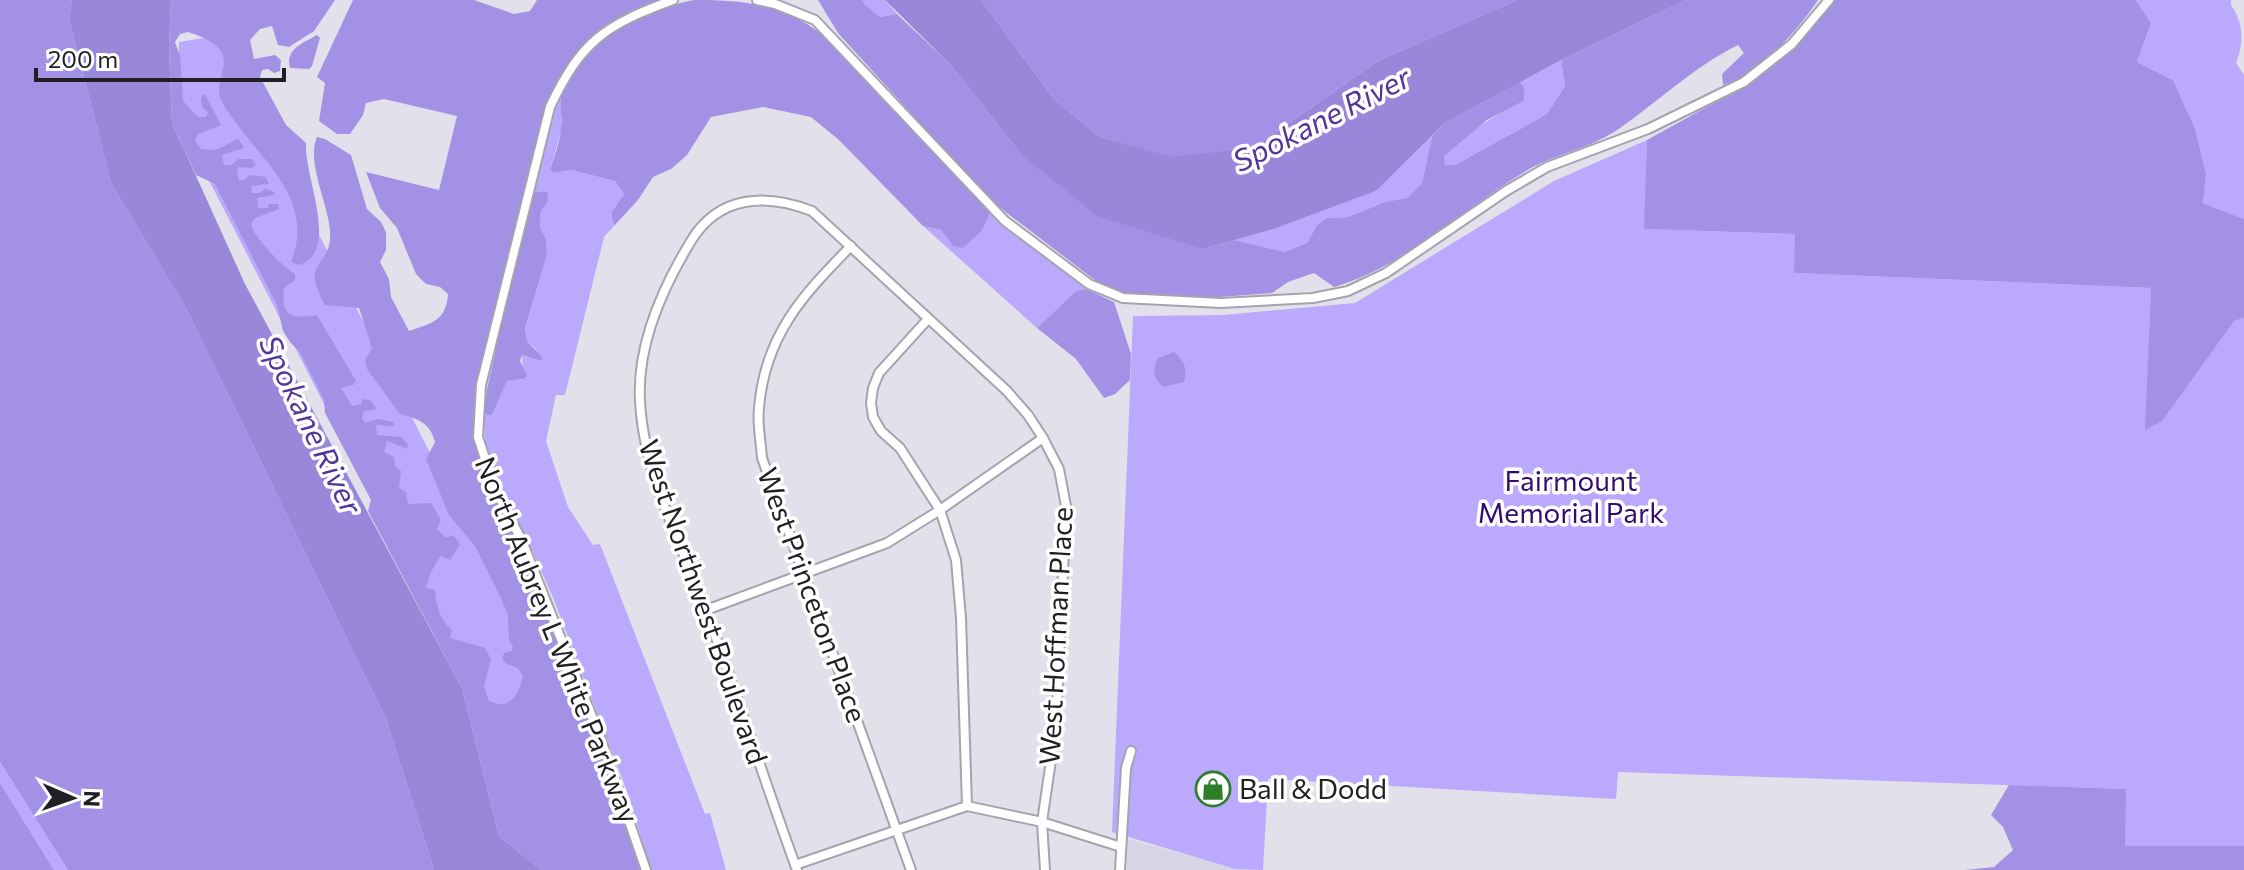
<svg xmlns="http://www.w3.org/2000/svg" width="2244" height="870" font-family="Commissioner,sans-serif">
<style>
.built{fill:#d6d4e5}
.green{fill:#baa9fc}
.forest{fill:#a391e5}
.water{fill:#9987da}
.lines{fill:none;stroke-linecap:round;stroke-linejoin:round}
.minor-casing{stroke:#a5a4ae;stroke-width:12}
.minor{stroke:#fff;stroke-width:8}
.labels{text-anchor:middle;stroke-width:7;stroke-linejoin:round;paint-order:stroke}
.park-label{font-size:28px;fill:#340a6e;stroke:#fff}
.street-label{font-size:28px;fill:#201f23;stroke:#fff}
.poi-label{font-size:28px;fill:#201f23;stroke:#fff;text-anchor:start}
.water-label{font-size:30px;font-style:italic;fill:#533697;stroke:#fff}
</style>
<rect width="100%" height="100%" fill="#e2e1eb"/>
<!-- built -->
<polygon class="built" points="1128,839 1235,869 1245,870 1127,870"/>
<!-- green -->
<g class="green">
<polygon points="862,0 885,0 897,14 880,17 864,5"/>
<path d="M 2136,0 L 2231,0 L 2231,5 C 2244,23 2244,44 2236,63 L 2244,75 L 2244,219 L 2203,203 L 2206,174 L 2195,128 L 2173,80 L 2137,62 L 2151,23 Z"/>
<polygon points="233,33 251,101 547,683 491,729 178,120 179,42"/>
<path d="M 1561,60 L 1565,86 L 1547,114 L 1455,165 L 1445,165 L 1443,157 C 1466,132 1494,116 1524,101 L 1524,87 L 1520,82 Z"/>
<polygon points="560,97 562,128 550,170 554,173 571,170 615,181 624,194 611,213 614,226 604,237 565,395 556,395 546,441 568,507 593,545 600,544 705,814 710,813 726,870 651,870 628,794 552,595 528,541 492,472 485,451 484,411 487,415 492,414 507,381 523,379 522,355 540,361 536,349 527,341 525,328 547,255 546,239 540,229 541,210 529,200 552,117"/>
<polygon points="1432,136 1422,183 1408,199 1385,202 1348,217 1327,218 1317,225 1307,243 1285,252 1235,240 1274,229 1376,191"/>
<polygon points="1647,140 1645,229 1796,234 1794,273 2151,288 2146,429 2234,321 2244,318 2244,846 2125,847 2125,789 1618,772 1616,799 1268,779 1263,870 1235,869 1112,832 1133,316 1223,315 1355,303 1554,181"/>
<polygon points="990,213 1086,289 1076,291 1037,328 923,226 941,230 953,246 983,229"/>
<polygon points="0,762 68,870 54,870 0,783"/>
</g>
<!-- forest -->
<g class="forest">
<polygon points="0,0 72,0 69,19 111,183 186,308 386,719 434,870 68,870 0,762"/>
<path d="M 171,0 L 335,0 L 314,31 L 289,47 L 278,45 L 272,26 L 260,29 L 250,40 L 254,59 L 275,55 L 281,60 L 280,71 L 274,73 L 268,69 L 262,70 L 260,77 L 286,125 L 306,143 C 304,178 341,251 299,265 L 291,262 C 318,194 252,155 222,102 C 208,77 252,52 188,32 L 180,34 L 175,42 L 180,56 L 183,101 L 198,117 L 206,117 L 208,113 L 202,107 L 201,97 L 205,94 L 221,125 L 198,134 L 195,141 L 201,149 C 222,152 221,146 238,139 L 244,148 L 222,155 L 224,165 L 232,165 L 238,159 L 252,159 L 256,165 L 252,168 L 238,167 L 237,173 L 239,180 L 245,180 L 249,175 L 266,177 L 269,184 L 251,186 L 252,193 L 259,193 L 266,189 L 274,192 L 274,195 L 257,198 L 258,208 L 268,208 L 269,204 L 278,204 L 279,209 L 255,218 L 251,224 C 254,238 283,267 295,274 L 295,280 L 284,288 C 280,317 293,319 317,315 L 356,381 L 353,385 L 341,388 L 352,406 L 361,404 L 363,399 L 370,400 L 377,409 L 364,411 L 362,418 L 365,423 L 378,419 L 393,422 L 394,426 L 376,425 L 377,435 L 401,437 L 408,444 L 407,449 L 387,441 L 384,452 L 394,457 L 395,466 L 401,471 L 399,488 L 406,492 L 408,504 L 431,503 L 441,520 L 437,529 L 446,538 L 453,535 L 460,544 L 450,560 L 440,556 L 430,574 L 426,588 L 435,590 C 436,606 440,620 452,630 L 450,638 L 485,648 L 491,659 L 484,686 L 489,701 C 511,711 518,695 523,676 L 518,668 L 507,664 L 502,659 L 504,653 L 512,651 L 513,647 L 509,640 L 508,615 L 501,598 L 475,546 L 449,515 L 426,459 L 435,442 C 430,422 418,419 400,414 L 367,369 L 365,360 L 372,348 L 359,308 L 325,305 C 298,257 333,270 330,230 C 328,204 306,161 317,137 L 325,139 L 351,155 L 367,209 L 381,222 L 386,232 L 386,250 L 380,262 L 389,279 L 391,297 L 409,331 C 432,323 446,321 448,294 L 440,287 L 426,284 L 416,274 L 397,228 L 380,208 L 366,172 L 439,190 L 457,116 L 384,99 L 366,103 L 363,115 L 350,134 L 337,134 L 319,121 L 325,83 L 317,77 L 353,0 L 474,0 L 514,14 L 530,11 L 537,0 L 665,0 C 598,23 577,42 547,106 L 491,330 L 476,437 L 485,476 L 523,548 L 598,738 L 643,870 L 541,870 L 499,836 L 462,688 L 368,511 L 371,500 L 325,413 L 324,400 L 300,352 L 290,342 L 283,331 L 277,305 L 215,184 L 196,175 L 172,123 L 169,46 Z"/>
<path d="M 695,0 C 757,0 793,7 840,49 L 990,213 L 983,229 L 963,248 L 953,246 L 941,230 L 923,226 L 839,140 L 811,117 L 763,107 L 711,117 L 687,155 L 671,169 L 653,177 L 638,200 L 614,226 L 611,213 L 624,194 L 615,181 L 571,170 L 554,173 L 550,170 C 554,157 560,142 561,128 C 563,118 559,107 561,97 C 571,43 647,8 695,0 Z"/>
<path d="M 818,0 L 862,0 L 865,5 L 880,17 L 897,14 L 950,64 L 1020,153 L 1203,249 L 1235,240 L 1285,252 L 1307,243 L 1317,225 L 1327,218 L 1348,217 L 1385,202 L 1408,198 L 1422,183 L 1432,136 L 1445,123 L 1520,82 L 1524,87 L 1524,101 L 1487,120 L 1444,156 L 1445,165 L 1455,165 L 1547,114 L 1565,86 L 1561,60 L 1686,0 L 1818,0 C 1798,30 1759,75 1723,85 L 1722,74 L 1744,53 L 1738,45 C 1693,67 1656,104 1614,132 C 1589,148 1557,154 1531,168 C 1464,207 1409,265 1334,287 L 1314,273 L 1288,282 L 1272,293 L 1207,298 L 1123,294 L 1096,281 L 990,200 L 838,33 Z"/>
<polygon points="981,0 1517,0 1378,61 1253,148 1172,158 1100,137 1053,98"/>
<polygon points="1834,0 2136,0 2151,23 2137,62 2173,80 2195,128 2206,174 2203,203 2244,219 2244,318 2234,321 2162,421 2145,430 2151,288 1794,273 1795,234 1644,229 1647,140 1743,87 1795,48"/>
<path d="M 317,35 L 320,38 L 312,66 L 309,69 L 290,68 C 285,49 303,43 317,35 Z"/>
<path d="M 536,192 L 547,192 C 549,200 547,204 541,210 L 540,228 L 546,239 L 547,255 L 525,328 L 527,341 L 543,358 L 541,361 L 522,355 L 520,361 L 527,376 L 523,379 L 507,381 L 492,415 L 487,415 L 484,411 L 487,389 L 529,200 Z"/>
<polygon points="1086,289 1114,302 1131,354 1130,380 1115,394 1104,398 1076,359 1037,328 1076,291"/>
<path d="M 1174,352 C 1184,361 1188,369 1184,382 L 1163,387 C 1154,377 1151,371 1158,358 Z"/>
<polygon points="0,783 54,870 0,870"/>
<polygon points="2009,785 2126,789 2125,846 2244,846 2244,870 1965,870 1994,867 2013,850 2003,827 1991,815"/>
</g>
<!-- water -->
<g class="water">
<polygon points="72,0 171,0 169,46 172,123 245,284 462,688 499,836 541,870 434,870 386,719 186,308 111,183 69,19"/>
<polygon points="885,0 981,0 1053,98 1100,137 1172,157 1253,148 1378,61 1517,0 1686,0 1561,60 1445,123 1376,191 1274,229 1203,249 1097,216 1020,153 950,64"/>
</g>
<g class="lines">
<!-- minor casing -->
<g class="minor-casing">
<g id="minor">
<polyline points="757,0 775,4 815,20 1005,221 1089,284 1123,298 1221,303 1313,298 1348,291 1386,273 1506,191 1547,167 1648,129 1744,82 1792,44 1829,0"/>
<path d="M 851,246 C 803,295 765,335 759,408 C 757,424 761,442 762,458 L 911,870"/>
<polyline points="928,319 879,373 873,388 871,403 873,417 881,431 900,448 940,510 956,560 961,618 967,806"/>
<polyline points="706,610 887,543 940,510 1043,438"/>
<polyline points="795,865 967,806 1042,822 1121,847"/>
<path d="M 646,870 L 600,737 L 522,541 L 495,489 L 478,437 L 481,385 L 550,107 C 581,41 605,25 673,0"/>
<path d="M 797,870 C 765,783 737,694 705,607 C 680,541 643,472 640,400 C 637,345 663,287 691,241 C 719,195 766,193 812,211 L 1007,391 L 1028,415 L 1043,438 L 1059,469 L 1066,506 L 1056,726 L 1042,822 L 1045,870"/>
<polyline points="1120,870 1126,768 1131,751"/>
</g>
</g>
<!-- minor -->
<use href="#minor" class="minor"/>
</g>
<!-- icons -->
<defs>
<g id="shop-ring" transform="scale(1.8)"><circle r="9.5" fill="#fff" stroke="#2c7e2a" stroke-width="1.5"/><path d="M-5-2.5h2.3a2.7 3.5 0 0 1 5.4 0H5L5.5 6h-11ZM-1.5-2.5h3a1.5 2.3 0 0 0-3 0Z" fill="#2c7e2a"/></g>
</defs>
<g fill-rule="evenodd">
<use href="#shop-ring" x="1213" y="789"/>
</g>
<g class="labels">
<!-- park labels -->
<g class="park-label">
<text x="1571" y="491">Fairmount<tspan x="1571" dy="32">Memorial Park</tspan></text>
</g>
<!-- street labels -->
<g class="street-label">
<text transform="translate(812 595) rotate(70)" y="10">West Princeton Place</text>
<text transform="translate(703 602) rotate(71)" y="10">West Northwest Boulevard</text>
<text transform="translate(1056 636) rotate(-87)" y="10">West Hoffman Place</text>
<text transform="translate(557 640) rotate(68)" y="10">North Aubrey L White Parkway</text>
</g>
<!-- poi labels -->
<g class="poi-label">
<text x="1239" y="799">Ball &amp; Dodd</text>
</g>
<!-- water labels -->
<g class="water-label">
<text transform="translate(1322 120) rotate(-27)" y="10">Spokane River</text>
<text transform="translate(310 425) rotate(64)" y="10">Spokane River</text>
</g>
</g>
<!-- north arrow -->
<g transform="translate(72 798) rotate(92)" stroke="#ffffff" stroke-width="6" paint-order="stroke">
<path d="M0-6L14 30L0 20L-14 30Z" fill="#201f23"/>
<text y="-12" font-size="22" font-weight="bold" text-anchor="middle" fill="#201f23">N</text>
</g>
<!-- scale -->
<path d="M36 68v12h248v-12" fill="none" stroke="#201f23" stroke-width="4"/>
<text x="48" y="68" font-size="24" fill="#201f23" stroke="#ffffff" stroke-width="6" paint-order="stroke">200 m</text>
</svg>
